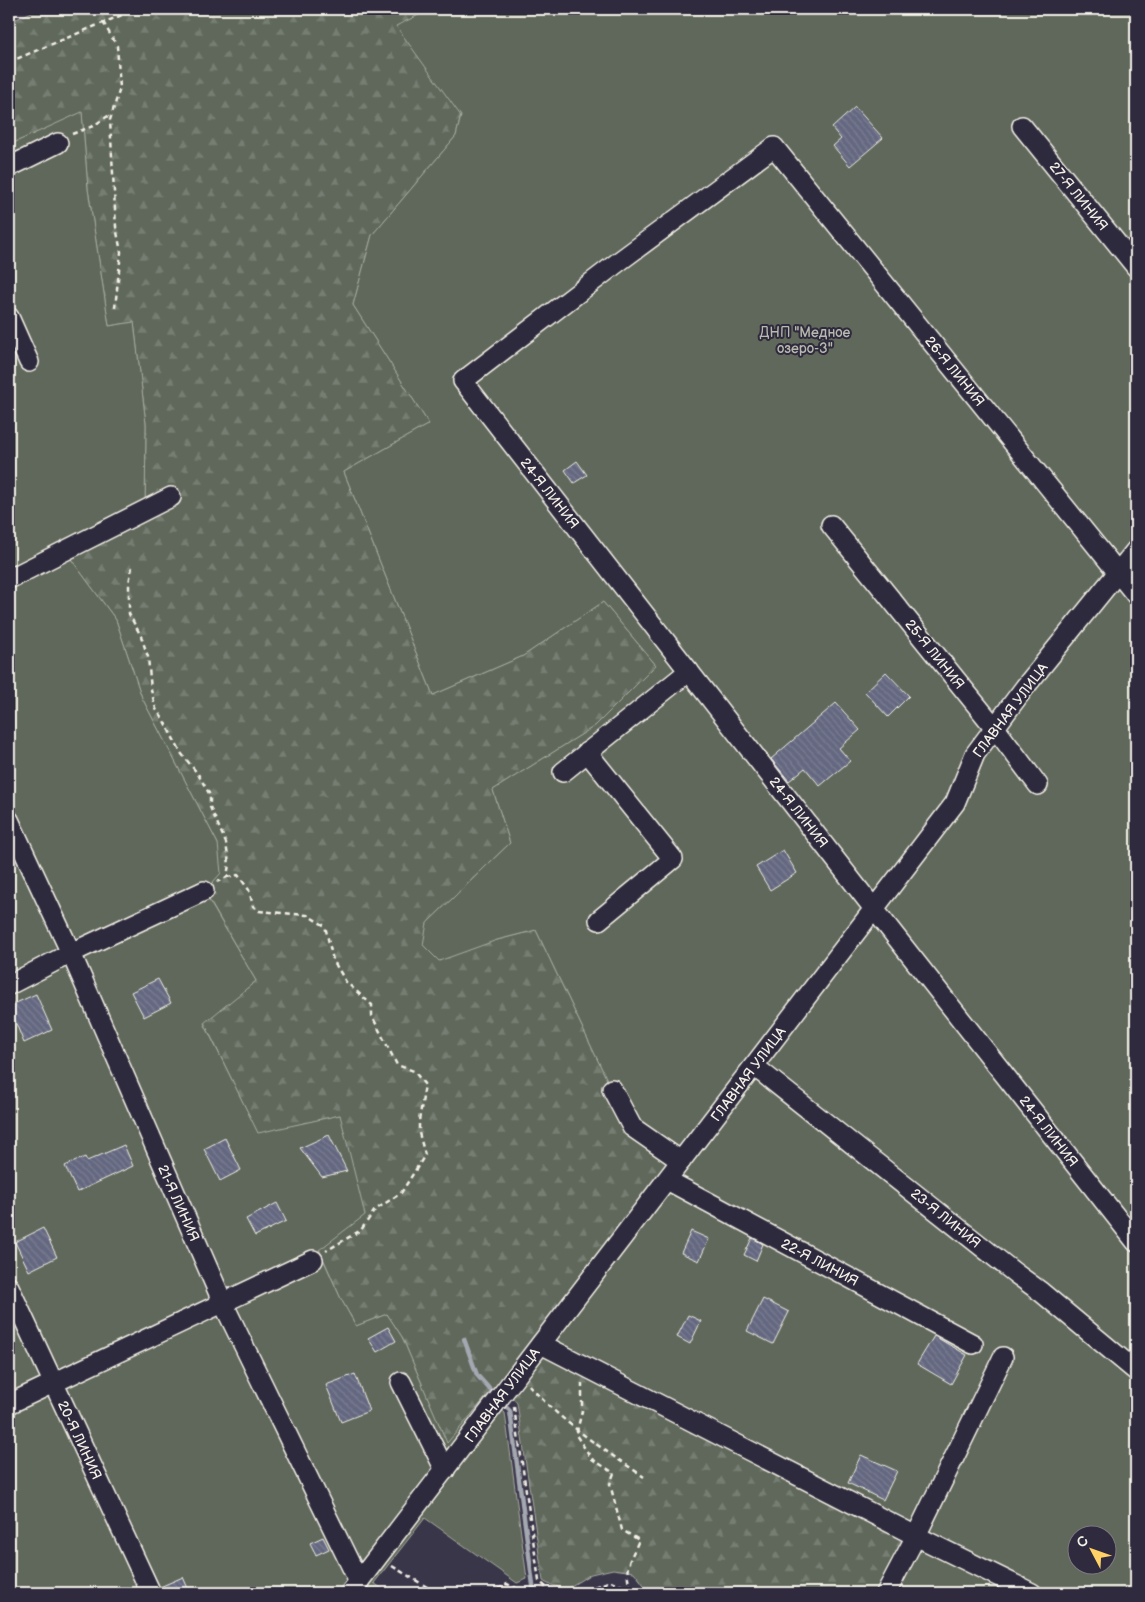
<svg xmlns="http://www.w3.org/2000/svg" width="1145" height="1602" font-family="'Balsamiq Sans',sans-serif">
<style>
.forest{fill:url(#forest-firs);stroke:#a9aca1}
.green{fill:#5e675a;stroke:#a9aca1;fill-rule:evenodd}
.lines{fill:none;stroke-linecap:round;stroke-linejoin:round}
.stream{stroke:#a4a8b1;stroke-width:4.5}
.building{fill:url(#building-back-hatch);stroke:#f4f1e8}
.minor-casing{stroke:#f4f1e8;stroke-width:22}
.path{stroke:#f4f1e8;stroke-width:2.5;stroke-dasharray:5 4;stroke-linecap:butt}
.minor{stroke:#2f2a3d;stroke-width:19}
.labels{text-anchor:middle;stroke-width:4;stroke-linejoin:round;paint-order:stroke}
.street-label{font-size:14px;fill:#f4f1e8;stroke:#2f2a3d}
.park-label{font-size:14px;fill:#b8baaf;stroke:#2f2a3d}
</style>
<defs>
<pattern id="forest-firs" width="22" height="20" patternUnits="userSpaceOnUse" patternTransform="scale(1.25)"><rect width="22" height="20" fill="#5e675a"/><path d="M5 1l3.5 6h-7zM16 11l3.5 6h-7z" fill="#767d72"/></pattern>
<pattern id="building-back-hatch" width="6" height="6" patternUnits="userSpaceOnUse" patternTransform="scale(1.25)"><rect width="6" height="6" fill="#646780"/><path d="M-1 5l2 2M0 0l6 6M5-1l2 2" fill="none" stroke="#7b7d92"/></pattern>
</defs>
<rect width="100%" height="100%" fill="#3a364a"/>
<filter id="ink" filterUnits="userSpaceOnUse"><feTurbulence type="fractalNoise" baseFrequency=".02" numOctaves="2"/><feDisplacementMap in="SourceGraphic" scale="10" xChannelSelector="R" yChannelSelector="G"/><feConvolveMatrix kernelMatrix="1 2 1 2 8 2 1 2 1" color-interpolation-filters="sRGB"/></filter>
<g filter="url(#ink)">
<!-- forest -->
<polygon class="forest" points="39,9 431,9 397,26 461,115 456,136 372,235 353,305 429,424 344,472 433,695 523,656 603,602 656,665 595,726 493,790 510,843 427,923 497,940 536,930 620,1107 680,1163 916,1536 886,1593 650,1593 634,1572 613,1569 591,1574 566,1589 548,1584 543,1581 517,1403 512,1397 495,1386 447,1444 402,1337 387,1314 356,1326 341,1299 319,1249 340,1115 258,1134 204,1022 256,981 204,891 218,844 142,698 116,620 65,551 145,510 146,424 134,322 109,326 88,189 82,113 9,145 9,22"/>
<!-- green -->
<g class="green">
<path d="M 431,9 L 1136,9 L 1136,1593 L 886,1593 L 916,1536 L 541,1344 L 680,1163 L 620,1107 L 536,930 L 497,940 L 439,961 L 423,945 L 427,923 L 510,843 L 493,790 L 595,726 L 656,665 L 603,602 L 523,656 L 433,695 L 344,472 L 429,424 L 353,305 L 372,235 L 456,136 L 461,116 L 396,26 ZM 1078,1534 L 1108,1534 L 1108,1564 L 1078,1564 Z"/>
<polygon points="82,112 88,189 109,326 134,322 146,424 145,510 65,551 116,620 142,698 218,844 221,873 204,892 256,981 204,1023 258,1133 340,1115 365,1215 319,1250 341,1299 356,1326 387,1314 402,1337 447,1443 486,1398 495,1404 505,1413 527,1579 517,1583 425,1518 374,1583 388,1593 9,1593 9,145"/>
</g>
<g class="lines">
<!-- stream -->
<g class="stream">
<polyline points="464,1339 477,1375 494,1394"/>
<polyline points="503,1404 510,1411 534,1593"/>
</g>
</g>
<!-- building -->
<g class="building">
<polygon points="855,107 883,138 850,166 833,146 841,139 832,128"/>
<polygon points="577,461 587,475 574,483 565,470"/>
<polygon points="886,672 909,696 888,717 865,692"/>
<polygon points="836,703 860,730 839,748 850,761 820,786 805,768 789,781 771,759"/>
<polygon points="783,850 797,873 770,890 756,867"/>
<polygon points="158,979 171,1003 144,1017 131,992"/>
<polygon points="36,994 52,1030 24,1043 9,1006"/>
<polygon points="329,1135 347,1171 322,1177 300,1148"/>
<polygon points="225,1138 241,1170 220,1181 204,1149"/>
<polygon points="124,1145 133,1166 77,1192 65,1166 85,1157 87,1161"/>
<polygon points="277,1203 286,1221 255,1236 246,1219"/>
<polygon points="43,1228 57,1257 29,1271 15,1242"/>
<polygon points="691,1231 709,1239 699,1261 681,1253"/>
<polygon points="752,1238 763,1244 756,1261 744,1255"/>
<polygon points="763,1299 789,1312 773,1344 747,1331"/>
<polygon points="688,1315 701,1321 690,1344 677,1337"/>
<polygon points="388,1327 396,1341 377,1352 368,1338"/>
<polygon points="934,1336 967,1355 951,1384 917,1364"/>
<polygon points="355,1374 369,1411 341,1422 326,1385"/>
<polygon points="861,1455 897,1471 883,1500 848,1483"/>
<polygon points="323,1537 329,1549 316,1555 310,1543"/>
<polygon points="183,1577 190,1593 162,1593 160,1587"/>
</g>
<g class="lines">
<!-- minor casing -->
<g class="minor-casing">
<g id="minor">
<polyline points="1022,126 1136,267"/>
<polyline points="9,167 58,143"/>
<polyline points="9,317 29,362"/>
<polyline points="831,525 995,728 1038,785"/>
<polyline points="9,579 171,497"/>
<polyline points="1136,595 774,147 617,263 463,381 874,909 1136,1242"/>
<polyline points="587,752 673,859 599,920"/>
<polyline points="563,772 689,671"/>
<polyline points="9,820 71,953 223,1303 359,1582"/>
<polyline points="9,985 71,953 204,891"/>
<polyline points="754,1066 1015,1273 1041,1292 1136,1371"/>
<polyline points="612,1089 632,1127 681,1161"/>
<polyline points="667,1180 973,1344"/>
<polyline points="9,1287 151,1593"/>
<polyline points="541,1344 916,1536 1032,1593"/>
<polyline points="401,1382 445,1470"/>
<polyline points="9,1404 313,1260"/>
<polyline points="350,1593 955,803 975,754 1025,687 1136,550"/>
<polyline points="886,1593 916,1536 1003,1357"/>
</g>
</g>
<!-- path -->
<g class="path">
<polyline points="103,22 117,46 120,88 110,120 116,227 121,252 115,308"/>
<polyline points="9,62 134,10"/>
<polyline points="72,134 93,126 111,114"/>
<polyline points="132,567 129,583 129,614 141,636 148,657 151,690 156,709 163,719 181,753 198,774 210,795 210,807 226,843 229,864 227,877 217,882"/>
<polyline points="227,877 238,875 249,890 253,906 259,911 307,915 325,926 333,960 346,982 372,1005 372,1016 397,1065 414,1071 425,1085 419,1121 419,1133 425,1155 401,1193 375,1210 361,1230 326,1251"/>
<path d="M 582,1383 L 582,1411 L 576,1435 L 592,1459 L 614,1473 L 610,1484 L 622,1530 L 639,1540 C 630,1562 623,1565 631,1590"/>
<path d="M 529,1385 C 562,1423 603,1449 644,1477"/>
<polyline points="514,1407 539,1581 546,1587 548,1590"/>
<polyline points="392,1566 427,1587 443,1593"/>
<polyline points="480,1593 499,1589 507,1584 516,1588 520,1593"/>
<polyline points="542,1593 543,1591 549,1589 568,1593"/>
<polyline points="568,1593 585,1590 611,1581 631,1590 636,1593"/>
</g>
<!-- minor -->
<use href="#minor" class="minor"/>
</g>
</g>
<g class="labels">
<!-- street labels -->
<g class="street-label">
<text transform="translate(1079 196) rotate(51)" y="5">27-Я ЛИНИЯ</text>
<text transform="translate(955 371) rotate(51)" y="5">26-Я ЛИНИЯ</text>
<text transform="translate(550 493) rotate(52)" y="5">24-Я ЛИНИЯ</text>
<text transform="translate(935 654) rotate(51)" y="5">25-Я ЛИНИЯ</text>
<text transform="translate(1010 710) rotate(-53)" y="5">ГЛАВНАЯ УЛИЦА</text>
<text transform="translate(799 812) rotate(52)" y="5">24-Я ЛИНИЯ</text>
<text transform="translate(748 1074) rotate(-53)" y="5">ГЛАВНАЯ УЛИЦА</text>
<text transform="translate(1049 1131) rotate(52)" y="5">24-Я ЛИНИЯ</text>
<text transform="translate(179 1203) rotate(66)" y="5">21-Я ЛИНИЯ</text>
<text transform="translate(946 1218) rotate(39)" y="5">23-Я ЛИНИЯ</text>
<text transform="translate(820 1262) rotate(28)" y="5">22-Я ЛИНИЯ</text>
<text transform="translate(502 1395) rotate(-53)" y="5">ГЛАВНАЯ УЛИЦА</text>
<text transform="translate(80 1440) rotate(65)" y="5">20-Я ЛИНИЯ</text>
</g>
<!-- park labels -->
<g class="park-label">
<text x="805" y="337">ДНП "Медное<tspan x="805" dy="16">озеро-3"</tspan></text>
</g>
</g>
<!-- margin -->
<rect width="1145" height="1602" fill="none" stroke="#2f2a3d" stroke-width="30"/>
<rect x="15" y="15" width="1115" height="1572" fill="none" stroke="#f4f1e8" stroke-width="2" filter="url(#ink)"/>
<!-- north arrow -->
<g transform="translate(1092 1550) rotate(311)"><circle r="24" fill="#2f2a3d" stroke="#7e7a81"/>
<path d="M0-4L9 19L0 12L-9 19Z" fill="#ffd166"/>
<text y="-8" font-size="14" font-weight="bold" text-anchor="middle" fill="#f4f1e8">С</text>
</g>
</svg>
